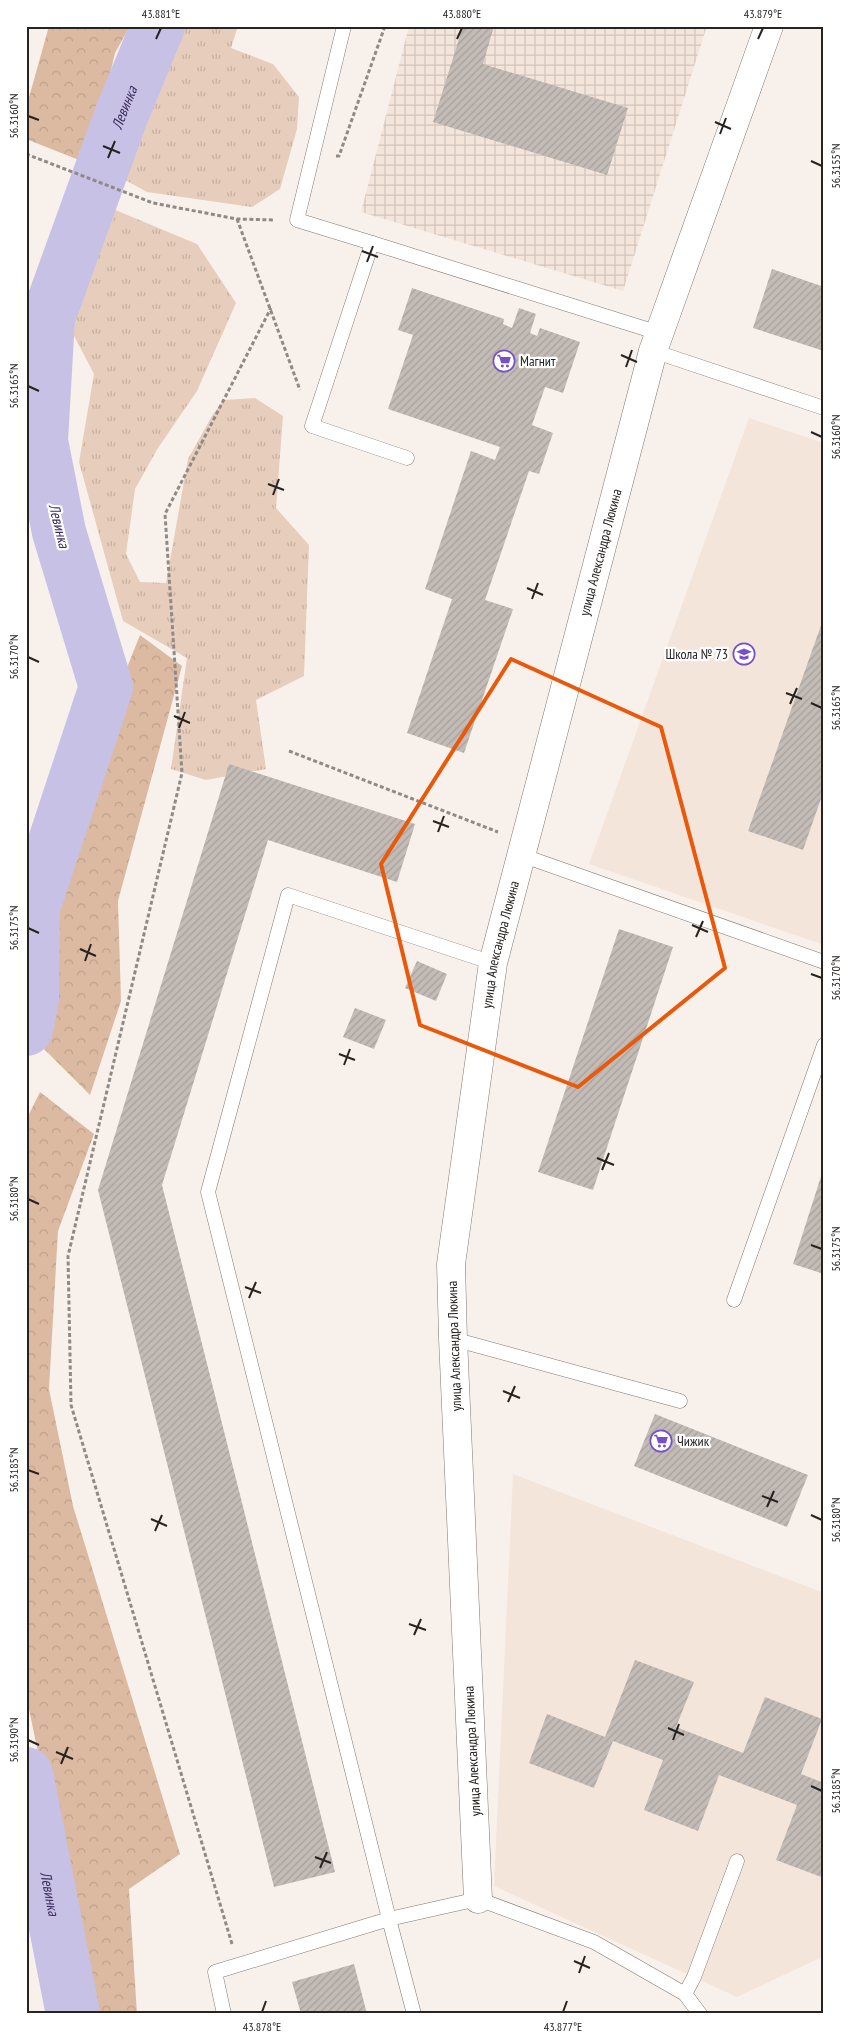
<svg xmlns="http://www.w3.org/2000/svg" width="850" height="2040" font-family="'PT Sans Narrow',sans-serif">
<style>
.built{fill:#f4e5db}
.industrial{fill:url(#industrial-grid)}
.grass{fill:url(#grass-tufts)}
.forest{fill:url(#forest-crowns)}
.lines{fill:none;stroke-linecap:round;stroke-linejoin:round}
.river{stroke:#c8c1e6;stroke-width:54}
.building{fill:url(#building-hatch)}
.lane-casing{stroke:#807975;stroke-width:15}
.street-casing{stroke:#807975;stroke-width:29}
.path{stroke:#8f8a86;stroke-width:3;stroke-dasharray:4 2.5;stroke-linecap:butt}
.lane{stroke:#fff;stroke-width:14}
.street{stroke:#fff;stroke-width:28}
.marked{fill:none;stroke:#e8590c;stroke-width:4;stroke-linejoin:round}
.ticks{fill:none;stroke:#262321;stroke-width:2}
.labels{text-anchor:middle;stroke-width:4.5;stroke-linejoin:round;paint-order:stroke}
.poi-label{font-size:14px;fill:#262321;stroke:#fff;text-anchor:start}
.street-label{font-size:14px;fill:#262321;stroke:#fff}
.water-label{font-size:15px;font-style:italic;fill:#3a2d5d;stroke:#fff}
.neatline{fill:none;stroke:#262321;stroke-width:2}
.ticks-label{font-size:12px;text-anchor:middle;fill:#262321}
</style>
<defs>
<pattern id="industrial-grid" width="8" height="8" patternUnits="userSpaceOnUse" patternTransform="scale(1.25)"><rect width="8" height="8" fill="#f4e5db"/><path d="M0 4h8M4 0v8" fill="none" stroke="#d1c4bc"/></pattern>
<pattern id="grass-tufts" width="24" height="20" patternUnits="userSpaceOnUse" patternTransform="scale(1.25)"><rect width="24" height="20" fill="#e7cdbb"/><path d="M3 7l-1-3M5 7V3M7 7l1-3M15 17l-1-3M17 17v-4M19 17l1-3" fill="none" stroke="#c6b0a0"/></pattern>
<pattern id="forest-crowns" width="20" height="18" patternUnits="userSpaceOnUse" patternTransform="scale(1.25)"><rect width="20" height="18" fill="#dcbaa1"/><path d="M2 6a3 3 0 1 1 6 0M12 15a3 3 0 1 1 6 0" fill="none" stroke="#bda08a"/></pattern>
<pattern id="building-hatch" width="6" height="6" patternUnits="userSpaceOnUse" patternTransform="scale(1.25)"><rect width="6" height="6" fill="#c3bbb6"/><path d="M-1 1l2-2M0 6l6-6M5 7l2-2" fill="none" stroke="#a7a09c"/></pattern>
</defs>
<rect width="100%" height="100%" fill="#f8f1eb"/>
<!-- built -->
<g class="built">
<polygon points="749,418 824,443 824,945 589,864"/>
<polygon points="513,1474 824,1593 824,1956 737,1997 494,1886"/>
</g>
<!-- industrial -->
<polygon class="industrial" points="409,26 707,26 623,291 361,212"/>
<!-- grass -->
<g class="grass">
<polygon points="174,26 238,26 231,48 273,64 299,97 297,129 280,189 252,207 147,192 116,175"/>
<polygon points="101,204 197,244 236,303 197,391 158,448 135,489 126,554 140,582 166,583 188,459 213,414 224,400 255,398 283,416 276,508 309,545 304,676 256,700 266,769 206,780 171,769 187,658 123,621 79,462 94,374 71,330 77,268"/>
</g>
<!-- forest -->
<g class="forest">
<polygon points="49,26 130,26 115,53 89,164 26,139 26,108"/>
<polygon points="140,635 182,666 118,901 121,1001 90,1095 39,1044 48,905 120,685"/>
<polygon points="40,1092 94,1134 58,1231 49,1389 73,1506 180,1854 129,1889 137,2014 93,2014 26,1695 26,1127 28,1116"/>
</g>
<g class="lines">
<!-- river -->
<g class="river">
<path id="s1" d="M 26,1029 L 32,999 L 33,908 L 106,687 L 59,532 L 41,441 L 48,318 L 121,116 L 158,26"/>
<path id="s2" d="M 26,1774 L 73,2014"/>
</g>
</g>
<!-- building -->
<g class="building">
<polygon points="463,26 494,26 483,64 628,108 607,175 433,122"/>
<polygon points="772,269 824,287 824,351 753,328"/>
<polygon points="412,288 504,319 503,324 512,328 519,308 536,314 530,333 537,336 540,328 580,342 563,393 545,387 532,425 553,433 539,474 529,471 485,600 513,609 464,753 407,733 452,599 425,589 471,451 495,460 500,447 388,409 413,335 398,330"/>
<polygon points="824,617 824,790 803,850 748,831"/>
<polygon points="229,764 415,824 397,882 268,840 162,1185 335,1872 274,1887 98,1190"/>
<polygon points="619,929 673,947 593,1190 538,1172"/>
<polygon points="417,961 447,974 436,1001 405,988"/>
<polygon points="355,1008 386,1020 374,1049 343,1037"/>
<polygon points="824,1167 824,1274 793,1264"/>
<polygon points="655,1414 808,1475 787,1527 634,1466"/>
<polygon points="635,1660 694,1682 676,1727 743,1753 765,1697 822,1719 801,1774 824,1783 824,1878 776,1860 797,1805 719,1775 698,1831 644,1810 663,1760 613,1741 594,1788 529,1763 547,1714 605,1737"/>
<polygon points="354,1964 367,2014 301,2014 292,1982"/>
</g>
<g class="lines">
<!-- lane casing -->
<g class="lane-casing">
<g id="lane">
<polyline points="344,26 297,220 372,243"/>
<polyline points="653,351 824,408"/>
<polyline points="407,458 312,426 372,243 659,333"/>
<polyline points="521,855 824,962"/>
<polyline points="734,1300 824,1045"/>
<polyline points="453,1339 680,1401"/>
<polyline points="685,1994 694,1977 737,1861"/>
<polyline points="224,2014 215,1972 389,1919 208,1192 288,895 493,963"/>
<polyline points="414,2014 389,1919 478,1899 594,1942 685,1994 700,2014"/>
</g>
</g>
<!-- street casing -->
<g class="street-casing">
<g id="street">
<path id="s3" d="M 478,1899 L 453,1339 L 451,1264 L 493,963 L 653,351 L 769,26"/>
</g>
</g>
<!-- path -->
<g class="path">
<polyline points="26,154 153,203 237,219 275,220"/>
<polyline points="336,156 339,156 385,26"/>
<polyline points="237,219 300,390"/>
<polyline points="289,751 498,832"/>
<polyline points="232,1944 71,1405 68,1256 182,773 165,514 271,308"/>
</g>
<!-- lane -->
<use href="#lane" class="lane"/>
<!-- street -->
<use href="#street" class="street"/>
</g>
<!-- marked area -->
<path class="marked" d="M 511,659 L 661,727 L 725,968 L 578,1087 L 420,1025 L 381,864 Z"/>
<!-- ticks -->
<path class="ticks" d="M 156,39 L 161,28M 457,39 L 462,28M 758,39 L 763,28M 28,116 L 39,120M 715,122 L 731,129M 720,134 L 726,118M 103,146 L 120,153M 108,158 L 115,141M 811,161 L 822,166M 362,251 L 378,257M 367,262 L 373,246M 621,355 L 637,362M 626,367 L 632,350M 28,386 L 39,391M 811,432 L 822,437M 268,484 L 284,490M 273,495 L 279,479M 527,588 L 543,595M 532,599 L 538,583M 28,657 L 39,662M 786,693 L 802,699M 811,703 L 822,708M 790,704 L 797,688M 174,716 L 190,723M 179,728 L 185,712M 433,821 L 449,827M 438,832 L 444,816M 692,925 L 708,932M 28,928 L 39,933M 696,937 L 703,921M 80,949 L 96,956M 85,961 L 91,944M 811,974 L 822,978M 339,1054 L 355,1060M 344,1065 L 350,1049M 597,1158 L 614,1165M 602,1170 L 609,1153M 28,1199 L 39,1204M 811,1245 L 822,1249M 245,1287 L 261,1293M 249,1298 L 256,1282M 503,1391 L 520,1398M 508,1402 L 515,1386M 28,1470 L 39,1474M 762,1496 L 778,1502M 767,1507 L 774,1491M 811,1515 L 822,1520M 151,1519 L 167,1526M 155,1531 L 162,1515M 409,1624 L 426,1630M 414,1635 L 421,1619M 668,1728 L 684,1735M 28,1740 L 39,1745M 673,1740 L 679,1724M 56,1752 L 73,1759M 61,1764 L 68,1747M 811,1786 L 822,1791M 315,1857 L 331,1863M 320,1868 L 327,1852M 574,1961 L 590,1968M 579,1973 L 585,1956M 262,2012 L 266,2001M 563,2012 L 567,2001"/>
<!-- icons -->
<defs>
<g id="supermarket-ring" transform="scale(1.125)"><circle r="9.5" fill="#fff" stroke="#7650c9" stroke-width="1.5"/><path d="M-6-5.5h2.5l.6 2H6L4.5 2H-2.5L-4.4-4H-6ZM-1.5 3.2a1.3 1.3 0 1 0 .1 0ZM3 3.2a1.3 1.3 0 1 0 .1 0Z" fill="#7650c9"/></g>
<g id="school-ring" transform="scale(1.125)"><circle r="9.5" fill="#fff" stroke="#7650c9" stroke-width="1.5"/><path d="M0-5L7-2L0 1L-7-2ZM-4 1L0 2.5L4 1V4Q0 6-4 4Z" fill="#7650c9"/></g>
</defs>
<g fill-rule="evenodd">
<use href="#supermarket-ring" x="504" y="361"/>
<use href="#school-ring" x="744" y="654"/>
<use href="#supermarket-ring" x="661" y="1441"/>
</g>
<g class="labels">
<!-- poi labels -->
<g class="poi-label">
<text x="520" y="366">Магнит</text>
<text x="728" y="659" text-anchor="end">Школа № 73</text>
<text x="677" y="1446">Чижик</text>
</g>
<!-- street labels -->
<g class="street-label">
<text dy="5" stroke="none"><textPath href="#s3" startOffset="1364">улица Александра Люкина</textPath></text>
<text dy="5" stroke="none"><textPath href="#s3" startOffset="959">улица Александра Люкина</textPath></text>
<text transform="translate(454 1346) rotate(-92)" y="5">улица Александра Люкина</text>
<text transform="translate(472 1751) rotate(-93)" y="5">улица Александра Люкина</text>
</g>
<!-- water labels -->
<g class="water-label">
<text dy="5" stroke="none"><textPath href="#s1" startOffset="956">Левинка</textPath></text>
<text transform="translate(59 526) rotate(76)" y="5">Левинка</text>
<text dy="5" stroke="none"><textPath href="#s2" startOffset="122">Левинка</textPath></text>
</g>
</g>
<!-- border -->
<rect width="850" height="2040" fill="none" stroke="#ffffff" stroke-width="55"/>
<rect x="28" y="28" width="794" height="1984" class="neatline"/>
<g class="ticks-label">
<text x="161" y="18">43.881°E</text>
<text x="462" y="18">43.880°E</text>
<text x="763" y="18">43.879°E</text>
<text transform="translate(14 116) rotate(-90)" y="4">56.3160°N</text>
<text transform="translate(836 166) rotate(-90)" y="4">56.3155°N</text>
<text transform="translate(14 386) rotate(-90)" y="4">56.3165°N</text>
<text transform="translate(836 437) rotate(-90)" y="4">56.3160°N</text>
<text transform="translate(14 657) rotate(-90)" y="4">56.3170°N</text>
<text transform="translate(836 708) rotate(-90)" y="4">56.3165°N</text>
<text transform="translate(14 928) rotate(-90)" y="4">56.3175°N</text>
<text transform="translate(836 978) rotate(-90)" y="4">56.3170°N</text>
<text transform="translate(14 1199) rotate(-90)" y="4">56.3180°N</text>
<text transform="translate(836 1249) rotate(-90)" y="4">56.3175°N</text>
<text transform="translate(14 1470) rotate(-90)" y="4">56.3185°N</text>
<text transform="translate(836 1520) rotate(-90)" y="4">56.3180°N</text>
<text transform="translate(14 1740) rotate(-90)" y="4">56.3190°N</text>
<text transform="translate(836 1791) rotate(-90)" y="4">56.3185°N</text>
<text x="262" y="2031">43.878°E</text>
<text x="563" y="2031">43.877°E</text>
</g>
</svg>
